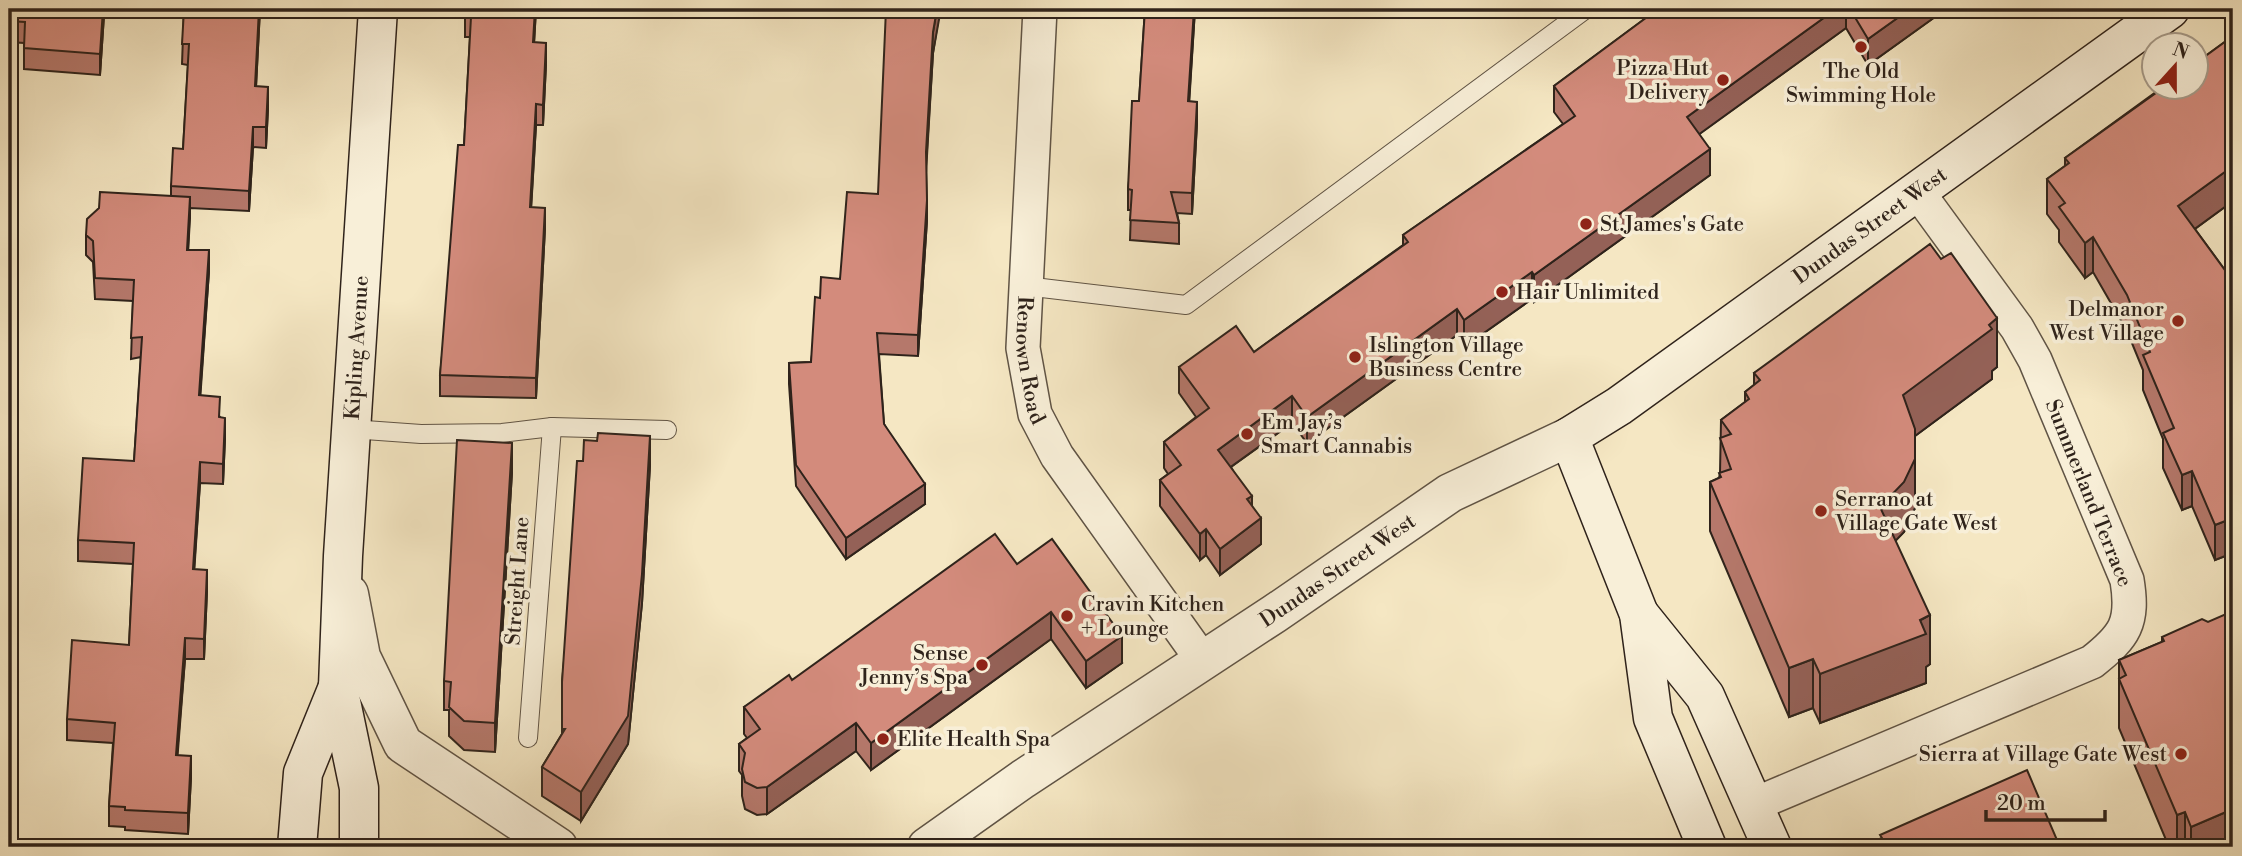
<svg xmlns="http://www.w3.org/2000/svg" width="2242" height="856" font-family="'Libre Bodoni',serif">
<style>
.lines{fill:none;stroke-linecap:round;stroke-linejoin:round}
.service-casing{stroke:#605445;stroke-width:20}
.minor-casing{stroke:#605445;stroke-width:36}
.tertiary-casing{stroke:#605445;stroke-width:41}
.secondary-casing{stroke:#2f231b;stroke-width:41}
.service{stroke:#f8efd8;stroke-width:18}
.minor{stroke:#f8efd8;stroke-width:33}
.tertiary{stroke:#f8efd8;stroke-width:38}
.secondary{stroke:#f8efd8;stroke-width:38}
.wall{fill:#b5786b;stroke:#2f231b;stroke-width:2}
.shaded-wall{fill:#946157;stroke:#2f231b;stroke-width:2}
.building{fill:#d38b7c;stroke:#2f231b;stroke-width:2}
.poi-dot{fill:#8f2418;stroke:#f8efd8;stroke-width:2.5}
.labels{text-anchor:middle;stroke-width:7;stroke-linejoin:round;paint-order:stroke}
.poi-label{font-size:21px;fill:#2f231b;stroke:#f8efd8;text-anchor:start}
.street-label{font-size:21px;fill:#2f231b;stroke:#f8efd8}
</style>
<rect width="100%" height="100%" fill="#f5e7c3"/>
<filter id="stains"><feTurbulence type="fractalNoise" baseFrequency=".00286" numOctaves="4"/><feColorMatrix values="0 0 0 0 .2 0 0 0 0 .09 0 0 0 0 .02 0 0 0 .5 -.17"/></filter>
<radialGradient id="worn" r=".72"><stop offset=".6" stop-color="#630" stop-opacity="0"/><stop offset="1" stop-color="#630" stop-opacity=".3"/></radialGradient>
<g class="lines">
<!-- service casing -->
<g class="service-casing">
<g id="service">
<polyline points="1025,286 1186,305 1586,9"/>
<polyline points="351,429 421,434 502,433 552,427 667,430"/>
<polyline points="528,738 552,427"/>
</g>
</g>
<!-- minor casing -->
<g class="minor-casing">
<g id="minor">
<path id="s1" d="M 1040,9 L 1023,348 L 1035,414 L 1057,456 L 1203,661"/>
<path d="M 1753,805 L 2092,662 C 2125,636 2134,623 2127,580 L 2035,360 L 2017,328 L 1917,191"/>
</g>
</g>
<!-- tertiary casing -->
<g class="tertiary-casing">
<g id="tertiary">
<polyline points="349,594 361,657 403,744 558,847"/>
<path id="s2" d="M 927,847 L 1023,779 L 1274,614 L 1450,493 L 1569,437"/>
</g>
</g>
<!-- secondary casing -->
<g class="secondary-casing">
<g id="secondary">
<polyline points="1639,614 1705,696 1772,847"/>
<polyline points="297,847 303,773 338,687"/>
<path id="s3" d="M 359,847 L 359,788 L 338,687 L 343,556 L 378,9"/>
<path id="s4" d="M 1707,847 L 1653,718 L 1639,614 L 1569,437 L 1619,406 L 2170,9"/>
</g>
</g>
<!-- service -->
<use href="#service" class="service"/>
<!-- minor -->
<use href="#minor" class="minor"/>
<!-- tertiary -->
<use href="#tertiary" class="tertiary"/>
<!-- secondary -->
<use href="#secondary" class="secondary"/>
</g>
<!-- wall -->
<g class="wall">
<polygon points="9,9 109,9 109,16 104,15 100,75 24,69 24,43 9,42"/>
<polygon points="184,9 260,9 256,86 268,108 266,148 253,147 249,211 190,208 188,250 209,271 200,395 220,417 225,438 223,484 200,483 194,569 207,591 204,659 185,659 177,755 191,777 188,834 125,830 125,827 109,826 109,806 113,743 67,740 67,719 129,645 133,564 78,561 78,540 134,461 141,357 131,359 133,301 95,299 93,262 86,255 86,235 171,196 171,186 183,149 188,65 182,64"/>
<polygon points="536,9 534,42 546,64 543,125 536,125 531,207 545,228 536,398 440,396 440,375 464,145 470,37 465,37 465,16"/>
<polygon points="940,9 933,53 926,166 927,220 918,356 879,354 884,424 925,504 846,559 796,486 789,384 789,363 811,362 820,298 840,279 878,194"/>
<polygon points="1145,9 1195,9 1189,101 1197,123 1192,214 1177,213 1179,223 1179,244 1130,240 1131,210 1128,210 1128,189 1139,101"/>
<polygon points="1658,9 1946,9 1868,65 1846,28 1699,134 1710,175 1534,302 1532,299 1464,347 1457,335 1307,443 1292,423 1231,467 1252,506 1261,544 1220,575 1206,555 1200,560 1160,506 1160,480 1168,474 1164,468 1164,442 1196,417 1179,393 1179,367 1254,352 1403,245 1403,235 1563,124 1554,112 1554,86"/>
<polygon points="2233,36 2233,201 2195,229 2230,277 2233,276 2233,553 2215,560 2192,506 2182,510 2163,468 2163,439 2143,390 2143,370 2127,331 2093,272 2085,278 2059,242 2059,230 2047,214 2047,179 2065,166 2065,158"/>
<polygon points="1941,259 1997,367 1992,371 1992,379 1915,436 1915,508 1904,532 1895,541 1930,664 1926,667 1926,683 1820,723 1813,708 1789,717 1710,531 1710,482 1719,478 1720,473 1721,420 1745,402 1745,392 1754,385 1754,373"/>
<polygon points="583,461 650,465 642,603 628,744 581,821 542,796 542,767 562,734 562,682"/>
<polygon points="512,472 495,752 464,750 449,736 449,710 444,710 444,681"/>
<polygon points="1017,564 1122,663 1086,688 1051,639 871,770 856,751 767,814 757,815 745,809 742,796 742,775 739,771 739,744 747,738 744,734 744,707 792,680"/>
<polygon points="2162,637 2233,847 2169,847 2119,728 2119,660 2162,642"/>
</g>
<!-- shaded-wall -->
<g class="shaded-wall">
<polygon points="103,9 104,9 104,15 100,75 100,54"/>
<polygon points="259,9 260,9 255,107 255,86"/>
<polygon points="535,9 536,9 533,63 533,42"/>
<polygon points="937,9 940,9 940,14 933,53 926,173 926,152 933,32"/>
<polygon points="1194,9 1195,9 1188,122 1188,101"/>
<polygon points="1836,9 1846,9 1846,28 1687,143 1687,117"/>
<polygon points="1910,9 1946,9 1868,65 1868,39"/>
<polygon points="546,43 546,64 543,125 543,105"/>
<polygon points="268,87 268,108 266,148 266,127"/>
<polygon points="1197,102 1197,123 1192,214 1192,193"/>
<polygon points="536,104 536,125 530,228 530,207"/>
<polygon points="253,127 253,147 249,211 249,191"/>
<polygon points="1710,149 1710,175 1534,302 1534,275"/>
<polygon points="2233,166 2233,201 2178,241 2178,206"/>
<polygon points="190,197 190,218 187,270 187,250"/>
<polygon points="927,200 927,220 918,356 918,335"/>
<polygon points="545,208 545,228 536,398 536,378"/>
<polygon points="2093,237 2093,272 2085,278 2085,243"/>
<polygon points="209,250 209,271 199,416 199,395"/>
<polygon points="1532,272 1532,299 1464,347 1464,320"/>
<polygon points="1457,309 1457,335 1307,443 1307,417"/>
<polygon points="1997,318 1997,367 1992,371 1992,379 1915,436 1915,508 1904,532 1880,557 1880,507 1903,395"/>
<polygon points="1292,396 1292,423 1218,476 1218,450"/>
<polygon points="225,418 225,438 223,484 223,464"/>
<polygon points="650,436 650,465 642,603 628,744 581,821 581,792"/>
<polygon points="512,443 512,472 495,752 495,723"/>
<polygon points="200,462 200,483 193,590 193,569"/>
<polygon points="2192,471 2192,506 2182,510 2182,475"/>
<polygon points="925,484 925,504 846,559 846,538"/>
<polygon points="1252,496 1252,522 1247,499"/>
<polygon points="1261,518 1261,544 1220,575 1220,549"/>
<polygon points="2233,518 2233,553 2215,560 2215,525"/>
<polygon points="1206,529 1206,555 1200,560 1200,534"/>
<polygon points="207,570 207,591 204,659 204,639"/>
<polygon points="1051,612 1051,639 871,770 871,743"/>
<polygon points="1930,615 1930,664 1926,667 1926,683 1820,723 1820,674"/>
<polygon points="1122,636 1122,663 1086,688 1086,661"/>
<polygon points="185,638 185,659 176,776 176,755"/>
<polygon points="1813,659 1813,708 1789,717 1789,668"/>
<polygon points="856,723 856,751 767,814 767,787"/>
<polygon points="191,756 191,777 188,834 188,813"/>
<polygon points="2233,809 2233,847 2191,847 2191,827"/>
<polygon points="2185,812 2185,847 2177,847 2177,815"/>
</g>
<!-- building -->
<g class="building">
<polygon points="9,9 103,9 100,54 24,48 25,22 9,21"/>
<polygon points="184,9 259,9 255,86 268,87 266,127 253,127 249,191 171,186 173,148 183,149 189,44 182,44"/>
<polygon points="465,9 535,9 533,42 546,43 543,105 536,104 530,207 545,208 536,378 440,375 458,145 464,145 471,17 465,16"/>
<polygon points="886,9 937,9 933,32 926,152 927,200 918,335 877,333 884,424 925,484 846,538 796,465 789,363 811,362 815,297 820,298 821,277 840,279 847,192 878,194"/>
<polygon points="1145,9 1194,9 1188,101 1197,102 1192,193 1171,192 1179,223 1130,220 1132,190 1128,189 1132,101 1139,101"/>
<polygon points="1658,9 1836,9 1687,117 1710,149 1534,275 1532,272 1464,320 1457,309 1307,417 1292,396 1218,450 1252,496 1247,499 1261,518 1220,549 1206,529 1200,534 1160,480 1181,465 1164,442 1209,408 1179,367 1236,326 1254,352 1408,242 1403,235 1575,116 1554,86"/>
<polygon points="1850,9 1910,9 1868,39"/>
<polygon points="2233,36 2233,166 2178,206 2230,277 2233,276 2233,518 2215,525 2192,471 2182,475 2163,433 2174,428 2143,355 2150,352 2127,295 2093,237 2085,243 2059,207 2065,203 2047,179 2069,163 2065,158 2163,88 2196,88 2196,63"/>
<polygon points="100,192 190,197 187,250 209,250 199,395 220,397 219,417 225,418 223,464 200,462 193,569 207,570 204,639 185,638 176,755 191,756 188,813 125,810 125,807 109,806 115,723 67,719 72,640 129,645 134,543 78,540 83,458 134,461 142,337 131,338 134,280 95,278 93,241 86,235 87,219 99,208"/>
<polygon points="1930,244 1941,259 1951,253 1997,318 1989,325 1992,329 1903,395 1915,429 1915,459 1904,482 1880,507 1930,615 1920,620 1926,634 1820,674 1813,659 1789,668 1710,482 1721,477 1719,473 1731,469 1720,438 1731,434 1721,420 1749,399 1745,392 1760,380 1754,373"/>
<polygon points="598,433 650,436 642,574 628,716 581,792 542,767 565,729 562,729 562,682 577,461 583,461 584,440 597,441"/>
<polygon points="457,440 512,443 495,723 464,721 449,707 451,682 444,681"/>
<polygon points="995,534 1017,564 1052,539 1122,636 1086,661 1051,612 871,743 856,723 767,787 757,788 745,782 742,769 745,753 739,744 760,729 744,707 789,675 792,680"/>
<polygon points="2233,611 2233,809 2191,827 2185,812 2177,815 2119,679 2126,675 2119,660 2164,641 2162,637 2202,619 2208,622"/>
<polygon points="2027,770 2060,847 1860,847 1882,838 1880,835"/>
</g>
<!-- markers -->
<g class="poi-dot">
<circle cx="1861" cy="47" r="7"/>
<circle cx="1723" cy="80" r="7"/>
<circle cx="1586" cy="224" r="7"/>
<circle cx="1502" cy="292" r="7"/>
<circle cx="2178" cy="321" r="7"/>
<circle cx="1355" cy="357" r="7"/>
<circle cx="1247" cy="434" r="7"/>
<circle cx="1821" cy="511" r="7"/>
<circle cx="1067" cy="616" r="7"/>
<circle cx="982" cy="665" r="7"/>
<circle cx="883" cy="739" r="7"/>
<circle cx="2181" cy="754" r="7"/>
</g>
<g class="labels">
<!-- poi labels -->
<g class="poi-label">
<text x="1709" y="75" text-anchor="end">Pizza Hut<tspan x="1709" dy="24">Delivery</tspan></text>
<text x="1861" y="78" text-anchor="middle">The Old<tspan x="1861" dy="24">Swimming Hole</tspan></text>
<text x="1600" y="231">St.James's Gate</text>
<text x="1516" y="299">Hair Unlimited</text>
<text x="2164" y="316" text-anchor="end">Delmanor<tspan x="2164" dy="24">West Village</tspan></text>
<text x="1369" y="352">Islington Village<tspan x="1369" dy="24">Business Centre</tspan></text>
<text x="1261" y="429">Em Jay’s<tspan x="1261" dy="24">Smart Cannabis</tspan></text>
<text x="1835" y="506">Serrano at<tspan x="1835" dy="24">Village Gate West</tspan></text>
<text x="1081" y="611">Cravin Kitchen<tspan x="1081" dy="24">+ Lounge</tspan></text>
<text x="968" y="660" text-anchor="end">Sense<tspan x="968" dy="24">Jenny’s Spa</tspan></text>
<text x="897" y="746">Elite Health Spa</text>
<text x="2167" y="761" text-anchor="end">Sierra at Village Gate West</text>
</g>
<!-- street labels -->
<g class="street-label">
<text dy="7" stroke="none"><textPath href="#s4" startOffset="803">Dundas Street West</textPath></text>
<text dy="7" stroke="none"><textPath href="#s3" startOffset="502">Kipling Avenue</textPath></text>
<text dy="7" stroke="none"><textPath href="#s1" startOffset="352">Renown Road</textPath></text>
<text transform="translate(2089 493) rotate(68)" y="7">Summerland Terrace</text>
<text dy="7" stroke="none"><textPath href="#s2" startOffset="495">Dundas Street West</textPath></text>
<text transform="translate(517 581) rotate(-86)" y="7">Streight Lane</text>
</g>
</g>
<!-- margin -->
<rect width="2242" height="856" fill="none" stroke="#f5e7c3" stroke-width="35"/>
<rect x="10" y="10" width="2221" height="835" fill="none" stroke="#2f231b" stroke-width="3.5"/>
<rect x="18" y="18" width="2207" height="821" fill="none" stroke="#2f231b" stroke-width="2"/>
<!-- north arrow -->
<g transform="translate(2175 66) rotate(21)"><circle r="33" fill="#f8efd8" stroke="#a89d8c" stroke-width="2"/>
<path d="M0-5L12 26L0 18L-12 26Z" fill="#8f2418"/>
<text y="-10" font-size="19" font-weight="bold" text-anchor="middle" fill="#2f231b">N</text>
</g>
<!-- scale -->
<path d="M1986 810v10h119v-10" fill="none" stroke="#2f231b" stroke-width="3.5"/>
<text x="1997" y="810" font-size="21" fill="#2f231b" stroke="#f8efd8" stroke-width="5" paint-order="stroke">20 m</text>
<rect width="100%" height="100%" filter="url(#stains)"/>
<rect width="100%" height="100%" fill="url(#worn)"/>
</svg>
